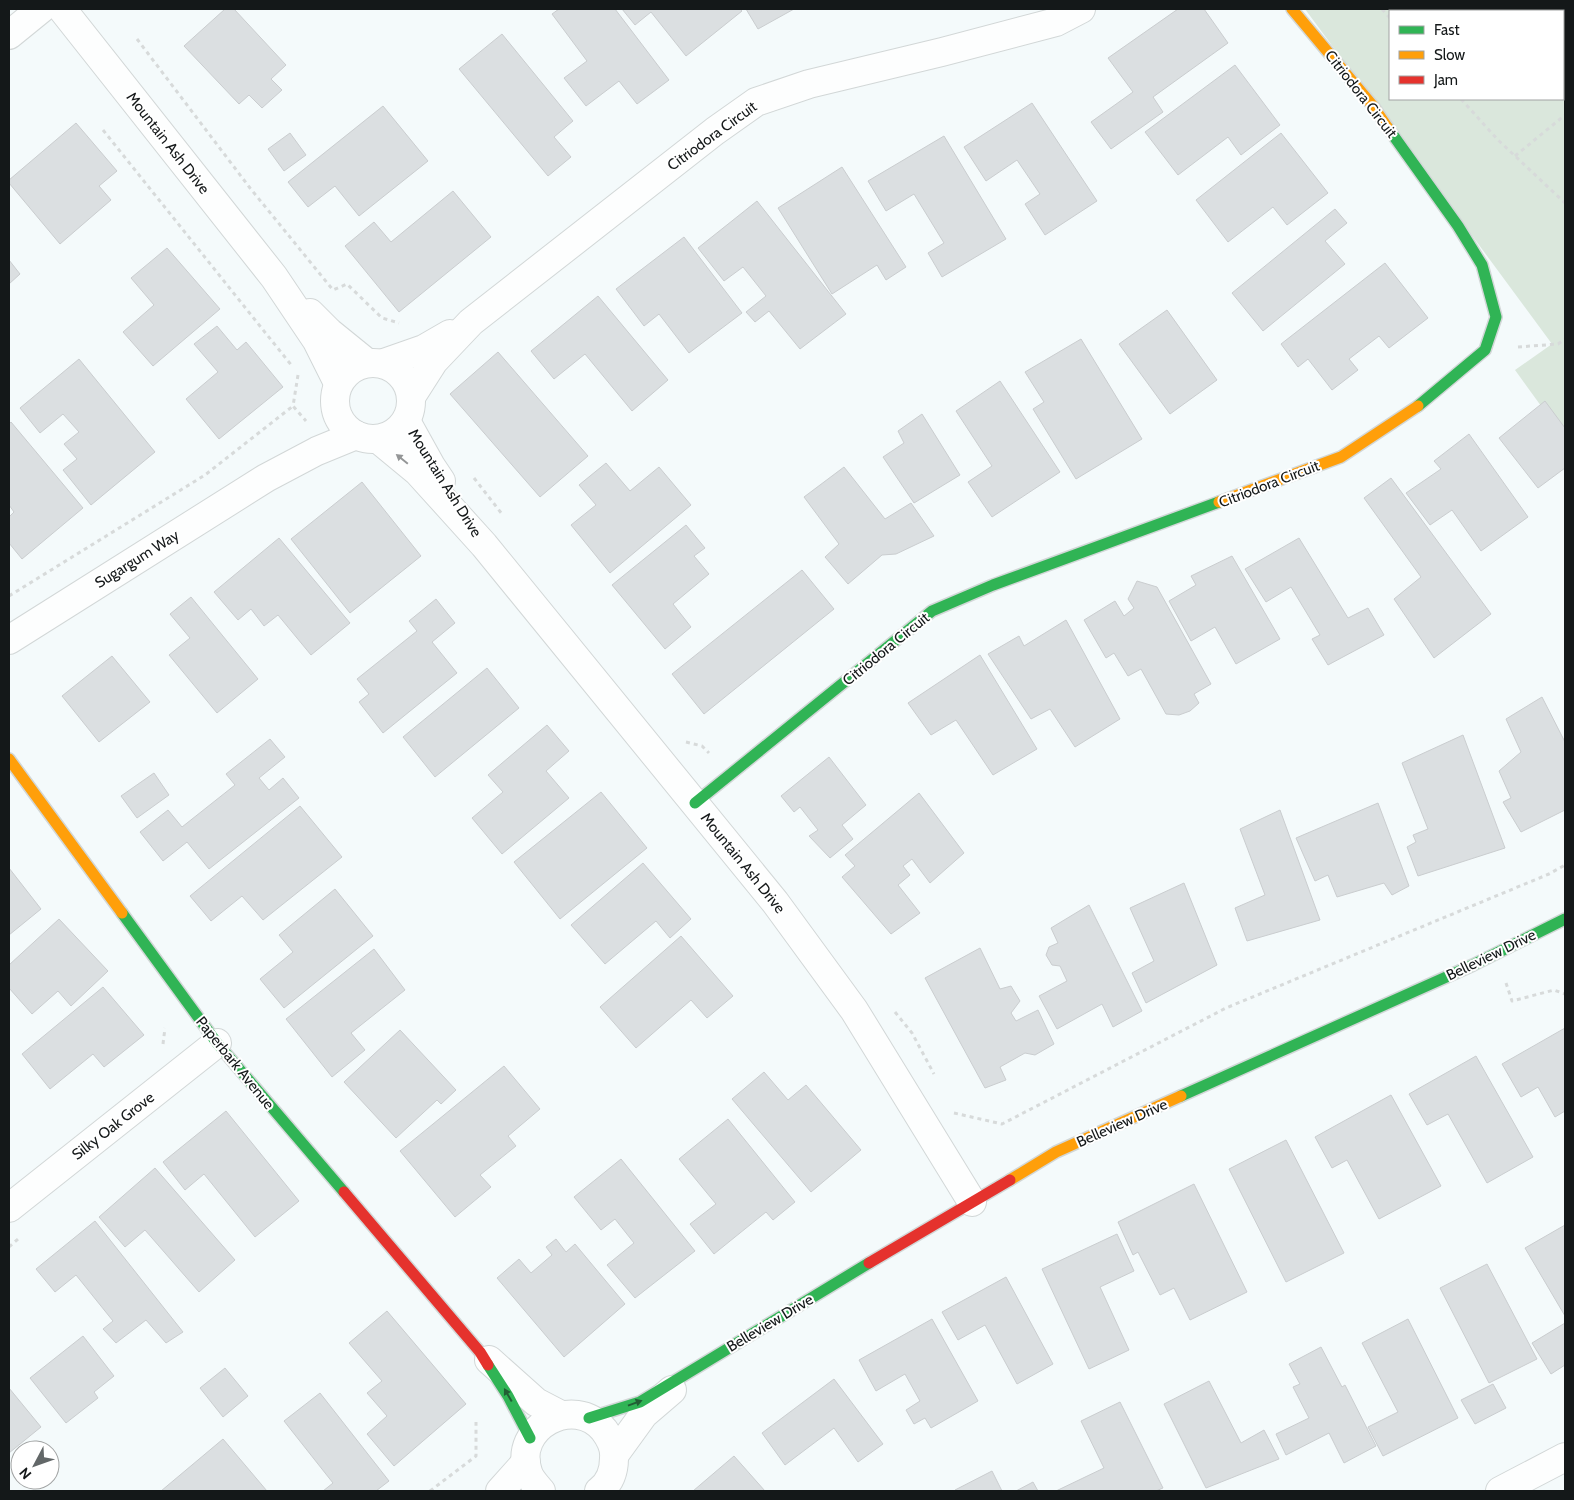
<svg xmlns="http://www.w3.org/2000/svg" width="1574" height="1500" font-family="Cabin,sans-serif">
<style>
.green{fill:#dae7dc}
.building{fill:#dbdfe1;stroke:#cacdcf}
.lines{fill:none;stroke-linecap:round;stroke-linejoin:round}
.street-casing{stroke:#d2d7d7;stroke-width:30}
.fast-casing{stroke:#d2d7d7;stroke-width:14}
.slow-casing{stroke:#d2d7d7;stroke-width:14}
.jam-casing{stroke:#d2d7d7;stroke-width:14}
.path{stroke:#d7dada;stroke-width:3;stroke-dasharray:4 4;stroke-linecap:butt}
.street{stroke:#fdfefe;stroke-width:28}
.fast{stroke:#30b455;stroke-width:11}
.slow{stroke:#ff9f0a;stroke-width:11}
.jam{stroke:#e5322d;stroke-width:11}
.oneway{fill:#949697}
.oneway2{fill:#215e34}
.labels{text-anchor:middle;stroke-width:4;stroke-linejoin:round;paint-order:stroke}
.street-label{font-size:15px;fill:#141819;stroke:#fff}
</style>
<rect width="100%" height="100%" fill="#f4fafb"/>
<!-- green -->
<polygon class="green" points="1305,9 1560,9 1562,11 1390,11 1390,99 1563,99 1563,12 1565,14 1565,439 1515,370 1552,344"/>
<!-- building -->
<g class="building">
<polygon points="225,9 234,9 286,65 271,79 282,90 262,108 249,95 239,104 184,46"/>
<polygon points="559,9 615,9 669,80 637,104 619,81 586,106 564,78 587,61 552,14"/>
<polygon points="622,9 740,9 742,11 686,56 651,12 635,25"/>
<polygon points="746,9 794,9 758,29"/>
<polygon points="1178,9 1204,9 1228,43 1153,97 1163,112 1111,149 1091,122 1133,92 1108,58"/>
<polygon points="502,34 573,121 554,137 571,157 548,176 459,69"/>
<polygon points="1235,65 1280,125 1241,155 1228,137 1178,175 1145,132"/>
<polygon points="1032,103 1097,201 1045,235 1025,204 1040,194 1017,160 986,181 964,147"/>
<polygon points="383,106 428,161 359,216 335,186 308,207 288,182"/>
<polygon points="76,123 117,171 99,186 111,200 60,244 9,183 9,180"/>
<polygon points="290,133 306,155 284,171 268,149"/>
<polygon points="1281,133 1328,193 1287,225 1273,207 1228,242 1196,200"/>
<polygon points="944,136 1006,239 942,277 928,253 944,243 914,194 886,211 868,181"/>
<polygon points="842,167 906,267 886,280 877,265 832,294 778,208"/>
<polygon points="453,191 491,237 399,312 345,246 374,222 391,242"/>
<polygon points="757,201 846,314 800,349 769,311 755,322 746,312 766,296 743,267 724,281 698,248"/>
<polygon points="1335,209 1347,223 1325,241 1345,264 1263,331 1232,293"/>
<polygon points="684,237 742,313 689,353 659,314 644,326 616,289"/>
<polygon points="167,248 220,309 153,366 123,332 154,305 131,278"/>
<polygon points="9,260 20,274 9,284"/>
<polygon points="1385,263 1428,318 1389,348 1379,336 1349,359 1358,370 1332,390 1308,359 1298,367 1281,344"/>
<polygon points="598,296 668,380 632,411 585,354 554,379 531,351"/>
<polygon points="1167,310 1217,380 1170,414 1119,344"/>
<polygon points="217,326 237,350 246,342 283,387 219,439 186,399 218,372 194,344"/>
<polygon points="1081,339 1142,439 1076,479 1033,409 1044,402 1025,372"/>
<polygon points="498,352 588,456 540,497 450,394"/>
<polygon points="79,359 155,452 91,505 63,470 77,459 64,444 79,432 63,414 40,433 20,408"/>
<polygon points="1000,381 1060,472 992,517 968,482 992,466 956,411"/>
<polygon points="1545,401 1565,428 1565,468 1538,488 1499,438"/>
<polygon points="922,414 960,475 914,503 883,457 904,443 898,431"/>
<polygon points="11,422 83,508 22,559 9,543 9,517 14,512 9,505 9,424"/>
<polygon points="1469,434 1528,517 1481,551 1452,510 1430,525 1406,493 1441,469 1434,461"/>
<polygon points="606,463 630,491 659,467 691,505 610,573 571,525 596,505 579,485"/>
<polygon points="844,467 885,519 911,503 934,536 896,554 882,555 848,584 825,557 839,544 804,497"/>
<polygon points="1391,478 1491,614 1434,658 1394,599 1421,577 1364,498"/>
<polygon points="362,482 421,556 350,613 291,539"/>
<polygon points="686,525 705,548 694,556 709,574 673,604 691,627 665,649 612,585"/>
<polygon points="279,538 350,623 311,655 278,615 264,626 251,609 238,620 214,592"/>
<polygon points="1299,538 1348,618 1368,608 1384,635 1328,665 1312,639 1320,635 1291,587 1266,602 1245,569"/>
<polygon points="1232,556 1280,639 1236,664 1215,627 1191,641 1169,601 1196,585 1191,576"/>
<polygon points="802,570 834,609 704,714 672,674"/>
<polygon points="1137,581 1157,587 1211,684 1194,694 1199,703 1190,711 1179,715 1166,714 1141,669 1128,676 1114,653 1106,658 1084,620 1115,601 1124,616 1134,608 1128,599"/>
<polygon points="191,597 258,679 217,713 169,655 190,638 170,614"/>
<polygon points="436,599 455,623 432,642 457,673 383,733 359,702 369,694 357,679 417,631 409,621"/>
<polygon points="1066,620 1120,719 1075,747 1050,709 1031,719 988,654 1019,636 1024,646"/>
<polygon points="980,655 1037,749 993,775 956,720 931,735 908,703"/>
<polygon points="112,656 150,702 99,742 62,696"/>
<polygon points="487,668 519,708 435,777 403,737"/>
<polygon points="1542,697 1565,742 1565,810 1521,832 1503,802 1511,798 1499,771 1521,752 1506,719"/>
<polygon points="547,725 569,751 546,771 569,798 502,854 472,818 503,792 488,775"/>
<polygon points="1463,735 1505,848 1418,876 1407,847 1416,842 1413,835 1428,829 1402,763"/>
<polygon points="270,739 285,757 259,778 269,790 283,778 299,798 209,869 187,842 163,861 140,832 168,810 182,827 235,785 226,774"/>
<polygon points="829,757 866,805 842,825 853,839 830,858 809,836 818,830 800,807 794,812 781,796"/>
<polygon points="154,773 169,795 137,818 121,796"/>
<polygon points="601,792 647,848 560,919 514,862"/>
<polygon points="919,793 964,853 930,883 912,859 903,866 910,875 898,885 920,913 891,934 842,877 855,866 845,855"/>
<polygon points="1378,803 1409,886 1392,895 1384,883 1337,897 1328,875 1315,881 1296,838"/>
<polygon points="300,806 342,857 263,920 242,896 211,921 190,896"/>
<polygon points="1280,810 1320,920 1247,941 1235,908 1265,895 1240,829"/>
<polygon points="643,863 691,919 670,938 656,921 605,964 571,925"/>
<polygon points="9,868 41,909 9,935"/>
<polygon points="1184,883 1217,965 1146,1003 1132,973 1154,961 1130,908"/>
<polygon points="335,889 373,936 284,1008 260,979 293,952 279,935"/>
<polygon points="1089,905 1142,1011 1113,1027 1102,1004 1057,1029 1039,996 1067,981 1060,966 1052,965 1046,955 1049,947 1058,943 1051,928"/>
<polygon points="59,919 108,971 71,1006 58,991 32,1014 9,988 9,965"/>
<polygon points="681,936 733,996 707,1018 691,1000 636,1048 600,1007"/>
<polygon points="980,948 1000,989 1011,986 1020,1001 1011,1013 1016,1021 1038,1010 1054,1044 1035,1055 1025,1053 1000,1067 1006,1080 985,1088 925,978"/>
<polygon points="374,949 405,990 351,1033 365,1050 332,1077 286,1019"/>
<polygon points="103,987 144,1035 104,1067 93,1054 50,1089 22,1054"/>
<polygon points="1565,1028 1565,1111 1555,1117 1538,1087 1521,1097 1502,1064"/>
<polygon points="400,1030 456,1090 441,1104 437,1100 396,1138 344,1082"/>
<polygon points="1476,1056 1533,1157 1487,1183 1448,1114 1427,1125 1409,1094"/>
<polygon points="504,1066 540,1109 508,1136 516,1146 480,1175 491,1187 455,1217 400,1151"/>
<polygon points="764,1072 788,1100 806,1085 861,1150 811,1192 732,1099"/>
<polygon points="1391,1095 1441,1186 1379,1219 1347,1160 1332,1168 1315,1137"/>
<polygon points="226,1111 299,1201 255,1237 204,1174 185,1190 163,1162"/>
<polygon points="728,1119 795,1202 773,1220 766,1212 714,1254 690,1224 716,1204 679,1159"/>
<polygon points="1286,1140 1344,1253 1286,1282 1229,1169"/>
<polygon points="621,1159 695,1251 635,1298 607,1265 634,1243 615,1219 601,1230 574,1197"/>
<polygon points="155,1168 235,1260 199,1292 145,1230 125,1247 99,1217"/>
<polygon points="1194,1184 1247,1292 1190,1320 1174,1288 1160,1295 1138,1252 1133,1255 1118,1222"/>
<polygon points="95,1221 183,1332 166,1343 146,1320 116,1343 103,1329 113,1321 76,1275 55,1292 36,1269"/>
<polygon points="1565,1225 1565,1316 1525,1248"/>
<polygon points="1117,1234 1134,1271 1100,1287 1129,1350 1089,1369 1042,1269"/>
<polygon points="556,1239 566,1252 575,1244 625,1304 564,1357 497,1278 519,1259 531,1273 552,1255 546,1247"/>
<polygon points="1487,1264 1537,1359 1489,1383 1440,1288"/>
<polygon points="1006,1277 1053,1364 1017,1384 985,1325 958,1340 942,1312"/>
<polygon points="387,1311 466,1404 394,1466 367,1434 387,1416 367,1393 382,1381 349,1343"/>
<polygon points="932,1319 978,1401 931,1428 925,1418 914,1424 906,1410 920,1401 905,1374 876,1391 859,1360"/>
<polygon points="1408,1319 1458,1418 1383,1456 1368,1427 1398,1412 1362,1343"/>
<polygon points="1565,1323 1565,1365 1551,1374 1532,1343"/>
<polygon points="83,1336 114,1376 94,1392 98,1398 66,1423 30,1378"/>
<polygon points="1321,1347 1342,1387 1345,1385 1376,1446 1344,1463 1329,1433 1286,1455 1276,1434 1309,1418 1293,1387 1300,1384 1289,1364"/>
<polygon points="225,1368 248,1396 223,1417 200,1388"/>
<polygon points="834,1379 883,1444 858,1462 834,1428 785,1465 762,1433"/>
<polygon points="1209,1381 1241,1443 1264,1430 1279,1459 1206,1488 1164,1404"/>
<polygon points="1493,1384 1506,1408 1475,1424 1461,1400"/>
<polygon points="9,1388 41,1427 9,1453"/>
<polygon points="320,1393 389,1481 376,1491 323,1491 333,1483 284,1421"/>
<polygon points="1120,1402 1163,1488 1156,1491 1056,1491 1104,1468 1081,1421"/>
<polygon points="223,1439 267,1491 161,1491"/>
<polygon points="734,1456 765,1491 693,1491"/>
<polygon points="992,1471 1002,1491 956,1491 955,1490"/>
<polygon points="1033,1482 1038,1491 1016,1491"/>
</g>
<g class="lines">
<!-- street casing -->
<g class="street-casing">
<g id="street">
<polyline points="62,9 274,277 317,341 338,383"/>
<polyline points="9,35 41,9"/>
<polyline points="310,313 329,332 366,362"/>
<circle cx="373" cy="401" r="38"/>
<polyline points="384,363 424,349 450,334"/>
<polyline points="411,397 434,361 471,322 715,131 756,102 809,84 942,52 1056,22 1081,9"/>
<polyline points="406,421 431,466 441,481"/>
<polyline points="378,439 418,472 484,545 775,902 854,1010 972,1202"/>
<polyline points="9,640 266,478 317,451 356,435"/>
<polyline points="9,1208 217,1043"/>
<polyline points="489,1360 536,1402 561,1415"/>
<polyline points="615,1454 644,1414 672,1390"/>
<polyline points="500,1491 526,1462"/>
<path d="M 541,1491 C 536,1485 530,1479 528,1472 C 512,1428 574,1393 604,1430 C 610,1438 615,1448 614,1458 C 614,1471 610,1483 599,1491"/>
<polyline points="1500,1491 1565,1457"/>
</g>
</g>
<!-- fast casing -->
<g class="fast-casing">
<g id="fast">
<polyline points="1388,128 1458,226 1482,265 1496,317 1485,350 1418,406"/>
<polyline points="695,803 932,611 993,585 1219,502"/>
<polyline points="122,913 217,1043 344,1192"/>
<polyline points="1181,1096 1473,965 1565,919"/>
<polyline points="488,1365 508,1396 530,1438"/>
<polyline points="589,1418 640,1402 869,1263"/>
</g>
</g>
<!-- slow casing -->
<g class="slow-casing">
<g id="slow">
<polyline points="1292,9 1373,106 1388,128"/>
<polyline points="1219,502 1341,457 1418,406"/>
<polyline points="9,759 122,913"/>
<polyline points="1010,1180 1056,1152 1181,1096"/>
</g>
</g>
<!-- jam casing -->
<g class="jam-casing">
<g id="jam">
<polyline points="344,1192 480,1352 488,1365"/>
<polyline points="869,1263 1010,1180"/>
</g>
</g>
<!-- path -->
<g class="path">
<polyline points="1382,9 1390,18"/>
<polyline points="137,39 250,188 333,290 347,284 382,318 399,323"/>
<polyline points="1461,99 1498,140 1565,203"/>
<polyline points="103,130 292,366"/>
<polyline points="1515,156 1565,115"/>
<polyline points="1518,347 1558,344 1565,339"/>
<polyline points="298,375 293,406 306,421"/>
<polyline points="474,478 502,514"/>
<polyline points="9,596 205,475 293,406"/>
<polyline points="686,742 702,746 709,753"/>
<polyline points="1506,983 1512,1001 1554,990 1565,994"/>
<polyline points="895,1012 912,1033 934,1074"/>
<polyline points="163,1044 165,1028"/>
<polyline points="954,1113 1002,1124 1226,1008 1549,874 1565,865"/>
<polyline points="9,1247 18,1239"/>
<polyline points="430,1491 476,1456 476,1422"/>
</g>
<!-- street -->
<use href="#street" class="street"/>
<!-- fast -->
<use href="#fast" class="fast"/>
<!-- slow -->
<use href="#slow" class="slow"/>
<!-- jam -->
<use href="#jam" class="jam"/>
</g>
<!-- one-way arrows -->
<defs><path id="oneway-solid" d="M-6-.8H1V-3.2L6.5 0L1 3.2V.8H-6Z" transform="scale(1.25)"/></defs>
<use class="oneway" href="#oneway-solid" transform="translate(402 459) rotate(-141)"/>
<g class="oneway2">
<use href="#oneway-solid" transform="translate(508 1395) rotate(-120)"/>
<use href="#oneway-solid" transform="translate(635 1403) rotate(-20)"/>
</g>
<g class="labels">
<!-- street labels -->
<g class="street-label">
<text transform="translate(1361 94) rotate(52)" y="5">Citriodora Circuit</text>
<text transform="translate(712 136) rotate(-36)" y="5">Citriodora Circuit</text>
<text transform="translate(168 143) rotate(52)" y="5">Mountain Ash Drive</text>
<text transform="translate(445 483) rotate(58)" y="5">Mountain Ash Drive</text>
<text transform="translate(1269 484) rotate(-21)" y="5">Citriodora Circuit</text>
<text transform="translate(137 559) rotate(-32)" y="5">Sugargum Way</text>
<text transform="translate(886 649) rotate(-39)" y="5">Citriodora Circuit</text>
<text transform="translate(743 863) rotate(51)" y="5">Mountain Ash Drive</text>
<text transform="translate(1491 955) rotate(-26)" y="5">Belleview Drive</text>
<text transform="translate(235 1063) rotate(51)" y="5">Paperbark Avenue</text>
<text transform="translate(1122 1123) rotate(-24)" y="5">Belleview Drive</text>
<text transform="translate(113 1126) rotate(-38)" y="5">Silky Oak Grove</text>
<text transform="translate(770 1323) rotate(-31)" y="5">Belleview Drive</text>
</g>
</g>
<!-- border -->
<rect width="1574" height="1500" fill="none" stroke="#141819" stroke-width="20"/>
<!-- legend -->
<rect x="1389" y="10" width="175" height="90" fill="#ffffff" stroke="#a1a3a3"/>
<rect x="1399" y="26" width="25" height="8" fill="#30b455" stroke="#a1a3a3"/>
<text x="1434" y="35" font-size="15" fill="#141819">Fast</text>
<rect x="1399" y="51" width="25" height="8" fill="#ff9f0a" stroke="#a1a3a3"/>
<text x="1434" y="60" font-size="15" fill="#141819">Slow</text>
<rect x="1399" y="76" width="25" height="8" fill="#e5322d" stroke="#a1a3a3"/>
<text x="1434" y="85" font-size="15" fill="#141819">Jam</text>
<!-- north arrow -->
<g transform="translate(35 1465) rotate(229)"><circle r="24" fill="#ffffff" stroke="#a1a3a3"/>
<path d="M0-4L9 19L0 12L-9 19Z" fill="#626768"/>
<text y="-8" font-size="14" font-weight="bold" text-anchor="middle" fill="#141819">N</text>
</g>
</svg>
